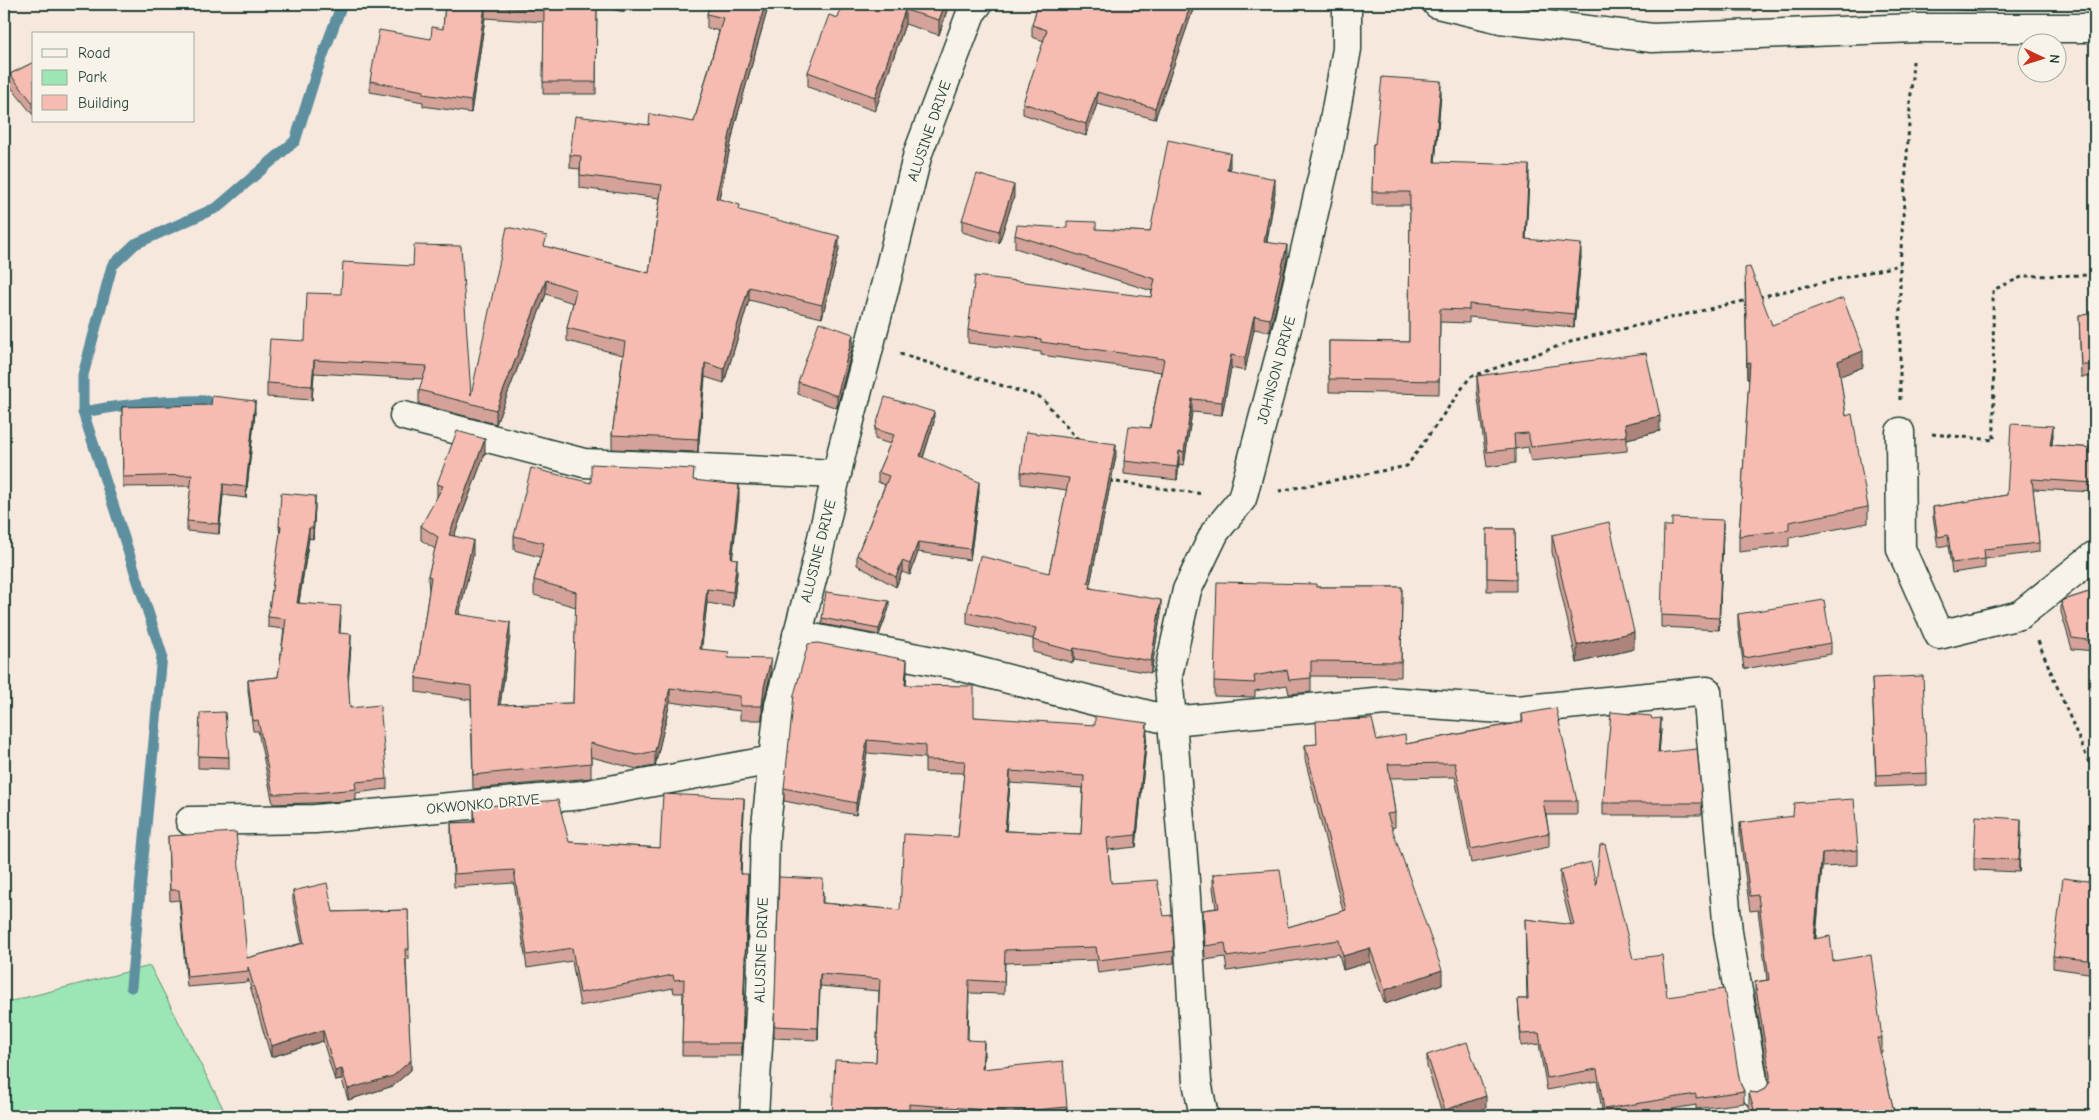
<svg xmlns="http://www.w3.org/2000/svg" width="2099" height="1120" font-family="'Comic Neue',sans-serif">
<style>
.green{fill:#9ce5b4;stroke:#5e9174}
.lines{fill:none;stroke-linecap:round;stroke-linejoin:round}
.stream{stroke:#5d8f9f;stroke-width:11}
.street-casing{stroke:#1f3d34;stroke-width:31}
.path{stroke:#1f3d34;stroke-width:3;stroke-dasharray:4 4;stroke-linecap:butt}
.street{stroke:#f7f3e8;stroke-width:28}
.wall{fill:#d4a298;stroke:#1f3d34;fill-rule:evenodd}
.shaded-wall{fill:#ad847c;stroke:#1f3d34}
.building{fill:#f7bcb1;stroke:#1f3d34;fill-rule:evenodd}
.labels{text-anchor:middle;stroke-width:4;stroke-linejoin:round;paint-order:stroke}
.street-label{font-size:15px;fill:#1f3d34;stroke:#f7f3e8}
</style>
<rect width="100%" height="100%" fill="#f7e8dd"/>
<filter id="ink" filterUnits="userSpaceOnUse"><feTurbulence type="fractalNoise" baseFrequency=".02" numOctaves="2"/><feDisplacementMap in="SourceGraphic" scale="10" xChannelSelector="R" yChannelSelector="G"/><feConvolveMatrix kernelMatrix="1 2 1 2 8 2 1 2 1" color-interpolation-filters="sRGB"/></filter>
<g filter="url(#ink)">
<!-- green -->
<polygon class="green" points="150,966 227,1116 4,1116 4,1003"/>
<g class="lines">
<!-- stream -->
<g class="stream">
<path d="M 83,412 C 126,404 164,400 207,401"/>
<polyline points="131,987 162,655 83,412 83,375 112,266 135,244 218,207 295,141 317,71 342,4"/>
</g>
<!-- street casing -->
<g class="street-casing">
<g id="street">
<polyline points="1437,4 1500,19 1652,38 1916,28 2095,28"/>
<polyline points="404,416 584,463 837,474"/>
<polyline points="1900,432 1901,549 1939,635 2020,615 2095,555"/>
<polyline points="797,635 954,665 1172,721 1168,675 1187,590 1215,532 1242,499 1287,328 1329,148 1347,49 1347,4"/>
<polyline points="190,821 315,819 583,795 773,760"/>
<polyline points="754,1116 761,994 765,835 779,705 814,572 842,451 889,271 918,153 971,13 978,4"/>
<polyline points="1204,1116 1197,1082 1185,881 1172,721 1385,701 1517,710 1707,691 1728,932 1755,1092"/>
</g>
</g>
<!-- path -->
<g class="path">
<polyline points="1759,297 1900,265"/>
<polyline points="900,354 1042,398 1078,440"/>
<polyline points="1900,400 1900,265 1913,61"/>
<polyline points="1932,434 1994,440 1993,290 2024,276 2095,275"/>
<polyline points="1109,481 1203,494"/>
<polyline points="1279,491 1407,466 1470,377 1579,339 1748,300"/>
<polyline points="2038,641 2095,777"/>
</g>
<!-- street -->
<use href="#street" class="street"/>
</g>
<!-- wall -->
<g class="wall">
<polygon points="445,4 627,4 625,12 597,6 596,94 543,94 544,22 485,18 471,113 423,106 423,102 370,92 370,81 431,39 443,29"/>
<polygon points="710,4 769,4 735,124 719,199 740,211 839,249 822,318 749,300 724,383 705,377 698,452 612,449 612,435 623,355 567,341 567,328 573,303 546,294 496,424 419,404 419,390 423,379 314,373 312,400 267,397 267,383 305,341 341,294 471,395 547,247 649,273 660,198 580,188 580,169 570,168 570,155 649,125 694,122 719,31 707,28 707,14"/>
<polygon points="842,4 949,4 939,35 905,24 875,111 808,87 808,72 838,18"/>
<polygon points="1038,4 1195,4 1155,119 1097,104 1086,136 1023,114 1023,103 1044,41 1032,37 1032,25"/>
<polygon points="1711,4 1791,4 1791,7 1756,8 1756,11 1711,11"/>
<polygon points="1940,4 1984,4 1983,11 1940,9"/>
<polygon points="34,62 34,114 33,115 10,86 10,74"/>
<polygon points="1441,94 1435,162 1529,178 1526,239 1581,257 1574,327 1469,317 1469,323 1440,322 1439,394 1329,392 1329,341 1409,342 1410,205 1372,205 1373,144 1375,144"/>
<polygon points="1230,166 1229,170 1275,192 1267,242 1287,259 1270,332 1254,329 1245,371 1231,368 1222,415 1192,412 1184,465 1179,464 1177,480 1124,474 1124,461 1150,428 1161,372 1041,355 1041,352 968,343 968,330 1151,297 1152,291 1015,248 1015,235 1067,228 1150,232"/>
<polygon points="1014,197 999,243 962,232 962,220"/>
<polygon points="1745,284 1772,325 1863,367 1840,376 1846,416 1868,507 1868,523 1789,538 1789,546 1739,552 1739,536 1749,379 1747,379"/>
<polygon points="2095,314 2095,377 2081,377 2079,315"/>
<polygon points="853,346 837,408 798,394 798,382"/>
<polygon points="1477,376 1660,431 1627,439 1627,451 1531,461 1528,447 1515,449 1515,463 1487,467 1477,391"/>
<polygon points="122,407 255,412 246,498 223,495 219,534 187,531 187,521 191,486 123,487"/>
<polygon points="934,422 923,458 979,492 970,560 918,552 910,575 902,572 896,587 857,565 857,555 885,485 878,482 878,472 890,444 875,439 875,429"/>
<polygon points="2053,435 2052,445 2095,448 2095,492 2033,489 2039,543 2039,552 1985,559 1985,568 1952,573 1948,545 1938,547 1933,517 1933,507 2007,495"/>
<polygon points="485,453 454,536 473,555 459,614 510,636 500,705 573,703 576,607 534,595 534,580 540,557 514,550 514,536 591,483 694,480 739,500 732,558 737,573 733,607 707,603 701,649 729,658 771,673 764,701 762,720 740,720 740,711 670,702 655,766 637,769 591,757 591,778 473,789 471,700 416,692 416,678 429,591 428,576 435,549 421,540 421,526 437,498 437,484"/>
<polygon points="1116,456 1090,584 1091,588 1161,612 1151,673 1074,660 1073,663 1033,652 1033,639 967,624 967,612 1049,573 1067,490 1021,484 1021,472"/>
<polygon points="315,506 313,539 309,538 299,603 341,616 340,633 351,645 348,681 350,708 387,779 387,789 356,793 356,800 314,803 273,804 258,731 253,731 248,690 248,680 278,677 284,629 268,627 268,617 280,536 279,526"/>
<polygon points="1487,529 1515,529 1516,591 1487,591"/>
<polygon points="1723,532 1719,630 1661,627 1661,615"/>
<polygon points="1552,535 1634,649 1577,663 1552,552"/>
<polygon points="1316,587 1402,587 1401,677 1311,676 1311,692 1289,694 1287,685 1255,691 1255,697 1214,696 1214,681"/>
<polygon points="2095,590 2095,651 2072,649 2061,612 2061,601"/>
<polygon points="889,608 879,635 822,624 822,618"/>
<polygon points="1738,614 1831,643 1831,654 1744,669 1738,626"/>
<path d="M 907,672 L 906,685 L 974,717 L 1147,735 L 1136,847 L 1108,850 L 1111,883 L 1164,916 L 1174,951 L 1174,963 L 1098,973 L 1096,960 L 1005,963 L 1004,994 L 969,993 L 968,1040 L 984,1054 L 983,1069 L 1067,1107 L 1067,1116 L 832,1116 L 876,1062 L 879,991 L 820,986 L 818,1040 L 774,1038 L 774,1026 L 823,892 L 823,903 L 900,910 L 958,837 L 964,773 L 925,772 L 925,758 L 867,753 L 856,815 L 784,801 L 784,788 ZM 1010,783 L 1083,788 L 1081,834 L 1006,831 Z"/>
<polygon points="1872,678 1927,773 1927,785 1876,787"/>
<polygon points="1522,714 1577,801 1577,815 1546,815 1549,833 1549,847 1471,863 1455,777 1390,778 1395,813 1395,827 1391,828 1442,984 1385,1004 1370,962 1343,970 1339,954 1227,971 1225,957 1205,960 1203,910 1216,908 1213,888 1213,874 1288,927 1343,911 1305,759 1305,745 1377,740 1406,744 1522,722"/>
<polygon points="1652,719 1661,730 1659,753 1702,803 1702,815 1603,815 1603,803"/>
<polygon points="198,756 229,757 229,769 198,768"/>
<polygon points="474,807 569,842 660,848 744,811 741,874 748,887 742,1056 682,1056 683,993 674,993 673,988 580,1006 572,961 527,968 514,883 454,887 451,836 451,823 474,822"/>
<polygon points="1740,823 1858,850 1858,865 1822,867 1816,938 1833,961 1882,1038 1882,1052 1880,1053 1895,1116 1752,1116 1749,1106 1749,1092 1757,1093 1765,1089 1769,1083 1755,997 1755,982 1767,980 1758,910 1750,911 1740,837"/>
<polygon points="2021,831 2019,872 1974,870 1974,858"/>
<polygon points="168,836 247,958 302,943 293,901 293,891 333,912 408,910 409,959 406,959 411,1070 393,1086 348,1100 342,1080 335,1081 323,1041 271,1057 248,979 248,982 187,987 179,900 170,901"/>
<polygon points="1560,870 1596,885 1633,959 1740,1083 1744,1091 1744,1103 1696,1109 1696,1105 1631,1116 1603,1116 1597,1081 1547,1090 1539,1044 1521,1046 1518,999 1527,999 1525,919 1571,925 1560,882"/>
<polygon points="2095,882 2095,974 2053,968 2053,956"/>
<polygon points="1427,1055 1486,1108 1461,1116 1443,1116 1427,1067"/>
</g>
<!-- shaded-wall -->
<g class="shaded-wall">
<polygon points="765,4 769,4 735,124 716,212 716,198 735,111"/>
<polygon points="945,4 949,4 939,35 939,20"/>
<polygon points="1191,4 1195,4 1155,119 1155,108"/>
<polygon points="485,6 485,18 471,113 471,101"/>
<polygon points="905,10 905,24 875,111 875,97"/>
<polygon points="1441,81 1441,94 1434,175 1434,162"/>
<polygon points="1097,92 1097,104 1086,136 1086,124"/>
<polygon points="34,102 34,114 33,115 33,103"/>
<polygon points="1230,153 1230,166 1227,183 1227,169"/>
<polygon points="1529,165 1529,178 1525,252 1525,239"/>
<polygon points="1275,179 1275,192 1264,255 1264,242"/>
<polygon points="1014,185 1014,197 999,243 999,231"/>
<polygon points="839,236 839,249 822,318 822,305"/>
<polygon points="1581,244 1581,257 1574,327 1574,314"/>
<polygon points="1287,245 1287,259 1270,332 1270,319"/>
<polygon points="546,280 546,294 496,424 496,410"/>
<polygon points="749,287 749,300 724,383 724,369"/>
<polygon points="1254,316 1254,329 1245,371 1245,358"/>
<polygon points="853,334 853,346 837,408 837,396"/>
<polygon points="1863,351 1863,367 1838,377 1838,361"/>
<polygon points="1231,355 1231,368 1222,415 1222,402"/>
<polygon points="314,360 314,373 312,400 312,386"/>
<polygon points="1750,362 1750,378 1747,379 1747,363"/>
<polygon points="705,363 705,377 698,452 698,439"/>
<polygon points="1192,399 1192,412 1184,465 1184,452"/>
<polygon points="255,401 255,412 246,498 246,487"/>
<polygon points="934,412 934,422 920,467 920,456"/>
<polygon points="1660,416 1660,431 1627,439 1625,424"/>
<polygon points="2053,426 2053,435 2050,455 2050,445"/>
<polygon points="485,439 485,453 449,549 449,535"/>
<polygon points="1116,444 1116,456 1088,595 1088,583"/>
<polygon points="1179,451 1179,464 1177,480 1177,467"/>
<polygon points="979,482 979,492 970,560 970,549"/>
<polygon points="223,484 223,495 219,534 219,524"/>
<polygon points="739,485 739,500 731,572 731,558"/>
<polygon points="315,496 315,506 313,539 313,528"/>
<polygon points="1723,520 1723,532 1719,630 1719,618"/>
<polygon points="309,528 309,538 297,613 297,603"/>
<polygon points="473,540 473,555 456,628 456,614"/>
<polygon points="918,542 918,552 910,575 910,564"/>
<polygon points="737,559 737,573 733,607 733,592"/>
<polygon points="902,561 902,572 896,587 896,577"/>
<polygon points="707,589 707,603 700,664 700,649"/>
<polygon points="1161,600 1161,612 1151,673 1151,661"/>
<polygon points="889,601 889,608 879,635 879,629"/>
<polygon points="510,622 510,636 498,719 498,705"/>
<polygon points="1634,632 1634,649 1577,663 1577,645"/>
<polygon points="351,634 351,645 348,686 348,675"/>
<polygon points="1074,648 1074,660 1073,663 1073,651"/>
<polygon points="771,659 771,673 764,701 762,720 762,706 764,687"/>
<polygon points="907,660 907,672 905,697 905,685"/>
<polygon points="670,688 670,702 655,766 655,751"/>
<polygon points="1661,718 1661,730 1658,765 1658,753"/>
<polygon points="1147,723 1147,735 1136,847 1136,835"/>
<polygon points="867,740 867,753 856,815 856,803"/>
<polygon points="1010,771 1010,783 1005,843 1005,831"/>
<polygon points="744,798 744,811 740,887 740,874"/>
<polygon points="2021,819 2021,831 2019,872 2019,860"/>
<polygon points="1822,853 1822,867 1814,953 1814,939"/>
<polygon points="748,874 748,887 742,1056 742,1043"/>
<polygon points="1370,948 1370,962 1343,970 1343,956"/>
<polygon points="1442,970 1442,984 1385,1004 1385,990"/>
<polygon points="820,974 820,986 818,1040 818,1028"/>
<polygon points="323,1030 323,1041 271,1057 271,1046"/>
<polygon points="984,1041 984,1054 982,1081 982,1069"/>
<polygon points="411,1060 411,1070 393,1086 348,1100 348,1089"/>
<polygon points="342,1069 342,1080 335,1081 335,1071"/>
<polygon points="1486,1096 1486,1108 1461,1116 1445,1116 1445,1110"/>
</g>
<!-- building -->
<g class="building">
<polygon points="445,4 597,4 596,82 543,82 544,10 485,6 471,101 423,94 424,91 370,81 379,30 431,39 432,27 443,29"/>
<polygon points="710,4 765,4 735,111 716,198 740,205 739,210 839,236 822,305 749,287 724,369 705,363 698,439 612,435 625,342 567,328 576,290 546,280 496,410 419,390 427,366 314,360 312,386 267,383 270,339 305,341 307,293 341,294 343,262 413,266 414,245 461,246 471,395 507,227 547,236 544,246 649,273 662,185 580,175 581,156 570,155 575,116 649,125 650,114 694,122 723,18 707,14"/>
<polygon points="842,4 945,4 939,20 905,10 875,97 808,72 829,15 838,18"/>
<polygon points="1038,4 1191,4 1155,108 1097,92 1086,124 1023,103 1047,30 1032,25"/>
<polygon points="34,62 34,102 33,103 10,74"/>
<polygon points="1382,77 1441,81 1434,162 1529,165 1525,239 1581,244 1574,314 1469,304 1469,310 1440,309 1439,381 1329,379 1329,341 1409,342 1410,192 1372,192 1373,144 1375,144"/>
<polygon points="1168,140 1230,153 1227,169 1275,179 1264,242 1287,245 1270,319 1254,316 1245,358 1231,355 1222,402 1192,399 1184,452 1179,451 1177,467 1124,461 1129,426 1150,428 1164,359 1041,342 1041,339 968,330 975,276 1151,297 1155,279 1015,235 1017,225 1067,228 1067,221 1096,222 1096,229 1150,232"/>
<polygon points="977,174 1014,185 999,231 962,220"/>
<polygon points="1750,267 1772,325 1843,298 1863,351 1838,361 1846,416 1852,414 1868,507 1789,522 1789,530 1739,536 1750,362 1747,363 1745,268"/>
<polygon points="2095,314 2095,365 2081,365 2079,315"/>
<polygon points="819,322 853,334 837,396 798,382"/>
<polygon points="1646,353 1660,416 1625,424 1627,436 1531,447 1528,433 1514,434 1515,449 1487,452 1477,376"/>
<polygon points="212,396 255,401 246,487 223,484 219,524 187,521 192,475 123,477 122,407 211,405"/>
<polygon points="885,397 934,412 920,456 979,482 970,549 918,542 910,564 902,561 896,577 857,555 889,476 878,472 894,435 875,429"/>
<polygon points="2011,424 2053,426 2050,445 2095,448 2095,483 2032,479 2039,543 1984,549 1985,559 1952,563 1948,535 1938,537 1933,507 2007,495"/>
<polygon points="457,431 485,439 449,535 473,540 456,614 510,622 498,705 573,703 576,592 534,580 544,543 514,536 531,468 591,483 591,464 694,469 693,480 739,485 731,558 737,559 733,592 707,589 700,649 729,652 728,658 771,659 764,687 762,706 740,706 740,696 670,688 655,751 637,755 590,743 591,763 473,775 471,686 416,678 431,577 428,576 438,537 421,526 443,486 437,484"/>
<polygon points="1026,432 1116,444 1088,583 1091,584 1090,588 1161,600 1151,661 1074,648 1073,651 1033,640 1036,628 967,612 980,556 1049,573 1069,478 1021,472"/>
<polygon points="281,493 315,496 313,528 309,528 297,603 341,606 339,633 351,634 348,675 350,708 380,705 387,779 355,782 356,789 314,793 273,794 258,720 253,721 248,680 278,677 286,619 268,617 281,526 279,526"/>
<polygon points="1672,518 1723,520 1719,618 1661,615 1664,526 1672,526"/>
<polygon points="1609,522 1634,632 1577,645 1552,535"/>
<polygon points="1487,529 1515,529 1516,579 1487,578"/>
<polygon points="1217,582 1316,584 1316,587 1402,587 1401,662 1311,661 1311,678 1289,680 1287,670 1254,676 1255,683 1214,681"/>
<polygon points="2095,590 2095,641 2072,638 2061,601"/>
<polygon points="826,592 889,601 879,629 822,618"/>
<polygon points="1824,600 1831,643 1744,658 1738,614"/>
<path d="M 818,643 L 907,660 L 905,685 L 974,686 L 974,717 L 1095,725 L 1095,716 L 1147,723 L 1136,835 L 1107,838 L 1111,883 L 1157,880 L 1164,916 L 1172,915 L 1174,951 L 1098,960 L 1096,947 L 1005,950 L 1004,982 L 969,980 L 967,1040 L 984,1041 L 982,1069 L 1063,1061 L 1067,1107 L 1013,1112 L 909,1104 L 909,1115 L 873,1113 L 873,1116 L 832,1116 L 835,1060 L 876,1062 L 880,979 L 820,974 L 818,1028 L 774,1026 L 779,877 L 823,879 L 822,903 L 900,910 L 904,834 L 958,837 L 965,761 L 925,760 L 925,745 L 867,740 L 856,803 L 784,788 L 794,695 L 808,644 ZM 1010,771 L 1084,776 L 1081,834 L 1005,831 Z"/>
<polygon points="1923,676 1927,773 1876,775 1872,678"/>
<polygon points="1556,708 1577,801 1543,801 1549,833 1471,849 1455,763 1388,764 1395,813 1387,814 1442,970 1385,990 1370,948 1343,956 1339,940 1227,957 1225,943 1205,946 1203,910 1219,908 1213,874 1280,869 1288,927 1346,910 1305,745 1317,744 1316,721 1372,719 1377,740 1405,735 1406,744 1523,722 1522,714"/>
<polygon points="225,712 229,757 198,756 200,713"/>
<polygon points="1611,712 1651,716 1652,719 1661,718 1658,753 1697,749 1702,803 1603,803"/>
<polygon points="663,794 744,798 740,874 748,874 742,1043 682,1043 684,979 674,980 673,975 580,993 572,948 527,955 514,870 454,874 451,823 475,822 474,807 558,800 569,842 660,848"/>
<polygon points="1854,799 1858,850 1822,853 1814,939 1830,936 1833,961 1871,955 1882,1038 1877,1038 1895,1116 1756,1116 1749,1092 1757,1093 1765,1089 1770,1082 1770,1075 1755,982 1769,980 1758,895 1750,896 1740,823 1793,816 1794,803"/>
<polygon points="1976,816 2021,819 2019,860 1974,858"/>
<polygon points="236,832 247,958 304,943 293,891 327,883 333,912 408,910 409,949 405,949 411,1060 393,1076 348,1089 342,1069 335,1071 323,1030 271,1046 248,967 248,971 187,977 179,890 170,890 168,836"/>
<polygon points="1605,844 1633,959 1662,955 1667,997 1724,989 1740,1083 1744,1091 1696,1098 1696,1094 1604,1109 1597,1069 1547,1078 1539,1033 1521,1034 1518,999 1528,999 1525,919 1574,925 1560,870 1591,862 1596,885 1600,845"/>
<polygon points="2063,878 2095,882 2095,961 2053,956"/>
<polygon points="1467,1042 1486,1096 1445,1110 1427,1055"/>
<polygon points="420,1110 424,1116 412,1116"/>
</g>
</g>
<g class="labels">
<!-- street labels -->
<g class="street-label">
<text transform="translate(929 131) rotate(-71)" y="5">ALUSINE DRIVE</text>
<text transform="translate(1276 370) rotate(-75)" y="5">JOHNSON DRIVE</text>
<text transform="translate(818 551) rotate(-76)" y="5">ALUSINE DRIVE</text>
<text transform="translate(483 804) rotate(-5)" y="5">OKWONKO DRIVE</text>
<text transform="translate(761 950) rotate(-88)" y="5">ALUSINE DRIVE</text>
</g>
</g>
<!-- margin -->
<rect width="2099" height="1120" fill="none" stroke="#f7f3e8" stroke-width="20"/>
<rect x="10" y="10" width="2079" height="1100" fill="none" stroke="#1f3d34" stroke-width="2" filter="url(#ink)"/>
<!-- legend -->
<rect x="32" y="32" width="162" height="90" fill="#f7f3e8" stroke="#a1aaa0"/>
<rect x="42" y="49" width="25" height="8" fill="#f7f3e8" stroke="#a1aaa0"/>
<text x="78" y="58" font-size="15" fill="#1f3d34">Road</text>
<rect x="42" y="70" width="25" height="15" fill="#9ce5b4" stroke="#a1aaa0"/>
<text x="78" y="82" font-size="15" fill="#1f3d34">Park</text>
<rect x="42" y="95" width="25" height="15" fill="#f7bcb1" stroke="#a1aaa0"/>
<text x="78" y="108" font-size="15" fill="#1f3d34">Building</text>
<!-- north arrow -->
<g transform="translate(2042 58) rotate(94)"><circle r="24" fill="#f7f3e8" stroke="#a1aaa0"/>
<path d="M0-4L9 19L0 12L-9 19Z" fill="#c8321e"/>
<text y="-8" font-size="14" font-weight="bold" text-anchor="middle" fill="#1f3d34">N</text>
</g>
</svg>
